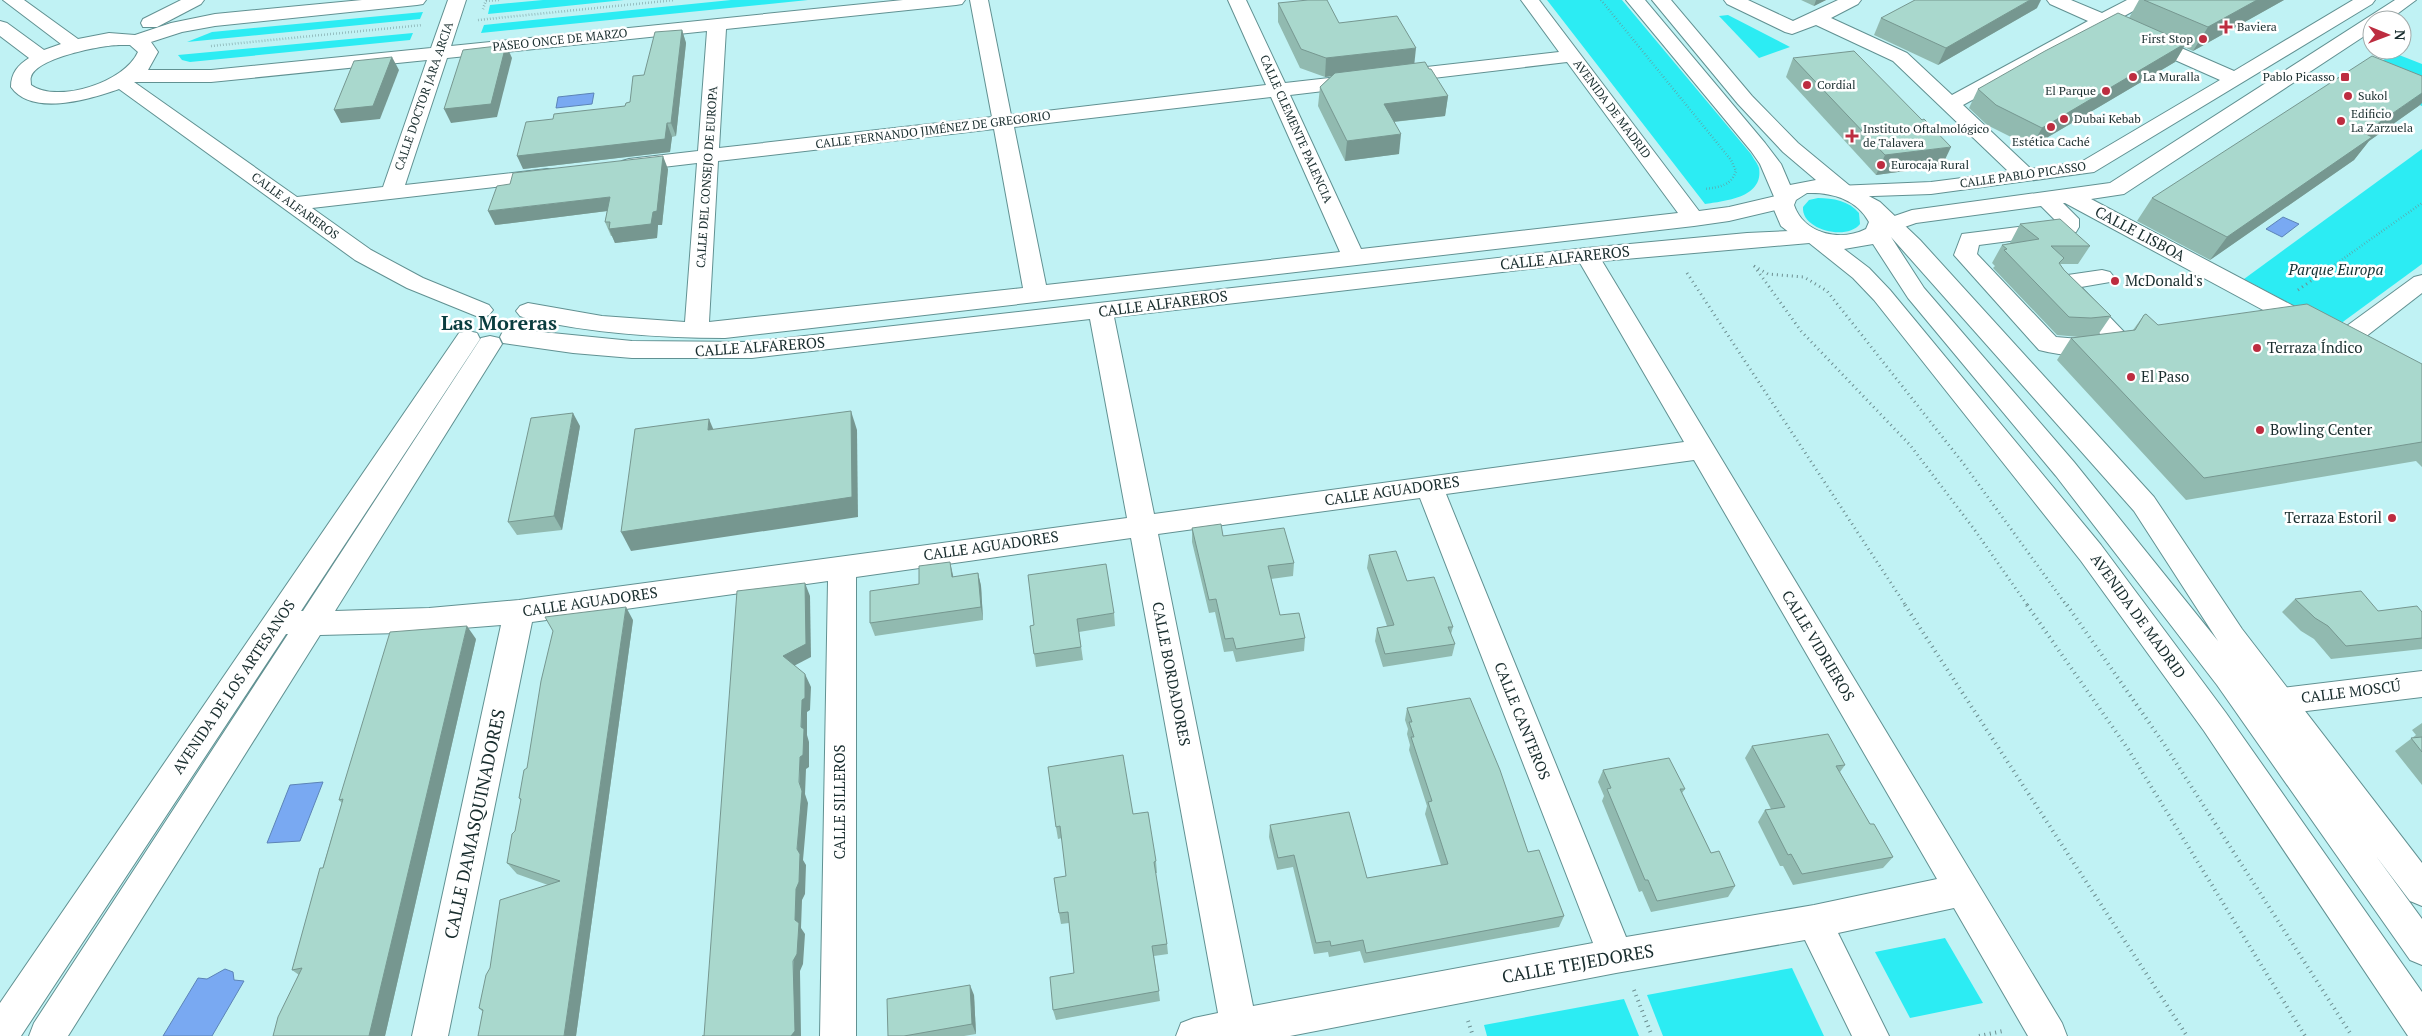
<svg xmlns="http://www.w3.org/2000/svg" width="2422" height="1036" font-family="'PT Serif',serif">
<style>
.green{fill:#2cecf3}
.water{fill:#79a9f2;stroke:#5c84b7}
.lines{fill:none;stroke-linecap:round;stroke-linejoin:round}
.minor-casing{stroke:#619192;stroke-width:2}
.major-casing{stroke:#619192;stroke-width:2}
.path-far2{stroke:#6c8e90;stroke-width:2.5;stroke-dasharray:0.5 2.5;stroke-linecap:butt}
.path-far1{stroke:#6c8e90;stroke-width:3;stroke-dasharray:1 4;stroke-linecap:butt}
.path{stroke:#6c8e90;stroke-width:4;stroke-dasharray:1 4.5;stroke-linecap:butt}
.minor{fill:#fff;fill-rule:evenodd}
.major{fill:#fff;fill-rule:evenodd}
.wall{fill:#91bab0}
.shaded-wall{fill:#769790}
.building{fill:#a9d8cd;stroke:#769790}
.poi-dot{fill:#bd2d40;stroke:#fff;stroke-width:2}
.labels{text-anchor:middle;stroke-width:5;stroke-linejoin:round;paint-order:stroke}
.far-poi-label{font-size:12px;fill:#192d2e;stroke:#fff;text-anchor:start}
.far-street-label{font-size:12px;fill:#192d2e;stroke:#fff}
.street-label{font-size:15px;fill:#192d2e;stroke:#fff}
.park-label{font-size:15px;font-style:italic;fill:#153234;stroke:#fff}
.poi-label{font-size:15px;fill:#192d2e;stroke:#fff;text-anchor:start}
.near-street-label{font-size:18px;fill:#192d2e;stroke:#fff}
.district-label{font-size:20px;font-weight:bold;fill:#093c3e;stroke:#fff}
</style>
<rect width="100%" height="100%" fill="#c0f2f4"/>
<!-- green -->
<g class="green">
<polygon points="543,0 624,0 488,14 490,5"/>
<polygon points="731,0 808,0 481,33 484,25"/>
<path d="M 1547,0 L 1622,0 L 1751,154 C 1753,158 1758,164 1759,168 C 1764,198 1724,201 1705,204 Z"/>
<polygon points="423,12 420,19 187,42 212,32"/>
<polygon points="1728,15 1790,47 1759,58 1719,16"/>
<polygon points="413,33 410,40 190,62 182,60 178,55"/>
<polygon points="2394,53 2422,64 2422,106 2356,78"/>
<polygon points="2422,149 2422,264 2340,324 2326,323 2244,279"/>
<path d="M 1818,198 C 1833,198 1849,201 1859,213 L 1860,224 C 1847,241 1801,230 1803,207 L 1809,200 Z"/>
<polygon points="1945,938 1983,1003 1910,1018 1875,952"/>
<polygon points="1792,968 1824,1036 1663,1036 1647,995"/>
<polygon points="1624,999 1639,1036 1487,1036 1484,1025"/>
</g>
<!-- water -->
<g class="water">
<polygon points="594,93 592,104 556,108 558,97"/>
<polygon points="2283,217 2299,224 2282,237 2266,229"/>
<polygon points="323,782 300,841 267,843 290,785"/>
<polygon points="225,969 233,972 234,980 244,981 212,1036 163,1036 198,978 207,979"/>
</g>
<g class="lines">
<!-- minor casing -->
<g class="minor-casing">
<g id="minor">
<path d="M 3,0 L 24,0 L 78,39 L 109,33 L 135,35 L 171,23 L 215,14 L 362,0 L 426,0 L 423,4 L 417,5 L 215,26 L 182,32 L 151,42 L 158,52 L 148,70 L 211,70 L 431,48 L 448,0 L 466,0 L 451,46 L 903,0 L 965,0 L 962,4 L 956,5 L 726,29 L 719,148 L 992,117 L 970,0 L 988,0 L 1011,115 L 1266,85 L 1228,0 L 1246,0 L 1285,83 L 1559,52 L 1521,0 L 1539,0 L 1699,211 L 1729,207 L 1784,194 L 1792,196 L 1795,201 L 1792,206 L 1784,208 L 1729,221 L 1694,226 L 725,338 C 658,338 593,333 528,319 L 520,316 L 516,311 L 520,306 L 528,303 L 602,316 L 685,322 L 697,163 L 629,171 L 622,169 L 618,165 L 622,161 L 629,159 L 698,151 L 707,31 L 447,58 L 405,185 L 547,169 L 555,170 L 558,175 L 555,180 L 312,208 L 371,250 L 423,278 L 489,305 L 493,310 L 489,315 L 481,318 L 407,288 L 355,260 L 119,89 C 91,99 32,117 11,87 C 11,73 18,65 29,58 L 0,36 L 0,21 L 7,23 L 44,50 L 61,44 ZM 120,45 L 130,45 L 138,52 C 125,82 58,104 31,85 C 31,82 30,79 31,77 C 36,58 102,45 120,45 ZM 427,60 L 383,187 L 297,197 L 134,82 L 211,82 ZM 1567,62 L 1678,213 L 1361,249 L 1290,95 ZM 1271,97 L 1340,252 L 1046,285 L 1014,127 ZM 994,129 L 1023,288 L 709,322 L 718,161 Z"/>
<polygon points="181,0 204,0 201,4 157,27 143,27 141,23 143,19"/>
<path d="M 1724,0 L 1748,0 L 1793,21 L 1838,0 L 1861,0 L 1858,4 L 1831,18 L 1907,53 L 1952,95 L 2088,21 L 2050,4 L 2047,0 L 2071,0 L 2102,13 L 2127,0 L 2149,0 L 2146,4 L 2117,20 L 2234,71 L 2353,0 L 2375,0 L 2372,4 L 2094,172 L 1931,194 L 1845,197 L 1837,196 L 1834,191 L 1837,186 L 1931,182 L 2009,172 L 1893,61 L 1816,25 L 1792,34 L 1785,32 L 1727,4 ZM 2103,28 L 2220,80 L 2081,162 L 2031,169 L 1963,105 Z"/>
<path d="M 2395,0 L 2416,0 L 2389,20 L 2372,20 L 2372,31 L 2124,194 L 2091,199 L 2318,319 L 2322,325 L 2318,331 L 2310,333 L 2302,331 L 2065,203 L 2063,203 L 2079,219 L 2079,227 L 2076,232 L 1979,245 L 1977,254 L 2056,337 L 2079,339 L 2102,336 L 2054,287 L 2050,282 L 2054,277 L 2102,270 L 2110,272 L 2114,277 L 2110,282 L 2081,287 L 2127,335 L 2119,350 C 2093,357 2065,357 2039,350 L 1954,255 L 1962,234 L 2057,222 L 2041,206 L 1916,223 L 1879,236 L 1871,234 L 1868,229 L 1871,224 L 1912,210 L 2110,183 Z"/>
<path d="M 1813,230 L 1821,232 L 1824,237 L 1821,242 L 1602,261 L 2062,1023 L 2067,1036 L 2028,1036 L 1954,908 L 1838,933 L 1889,1036 L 1852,1036 L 1805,940 L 1616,973 L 1290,1036 L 1176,1036 L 1181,1023 L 1194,1018 L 1218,1013 L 1131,538 L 856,577 L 856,1036 L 820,1036 L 828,581 L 532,622 L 448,1036 L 412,1036 L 501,625 L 399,633 L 320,635 L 68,1036 L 29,1036 L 34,1023 L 288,634 L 286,634 L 21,1036 L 0,1036 L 0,1003 L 459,333 L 468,331 L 477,333 L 480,339 L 301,611 L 303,611 L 481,338 L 490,336 L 499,338 L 502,344 L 335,611 L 429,608 L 519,600 L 1127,518 L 1090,319 L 752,358 L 632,358 L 573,353 L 503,343 L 500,337 L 503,331 L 512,329 L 632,341 L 752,342 L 1587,248 L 1747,233 ZM 1580,263 L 1684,442 L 1154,514 L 1114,317 ZM 1694,460 L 1937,879 L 1814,905 L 1626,937 L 1446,494 ZM 1420,498 L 1593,943 L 1253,1006 L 1158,534 Z"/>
<polygon points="2422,275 2422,293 2351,348 2342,350 2333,348 2330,342 2333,336 2414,277"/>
<polygon points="2422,671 2422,697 2281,714 2270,710 2266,701 2270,692 2281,688"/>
</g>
</g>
<!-- major casing -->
<g class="major-casing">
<path id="major" d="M 1626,0 L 1645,0 L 1765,143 L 1781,164 L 1790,185 L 1816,180 L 1783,152 L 1738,104 L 1652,0 L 1671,0 L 1752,96 L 1798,143 L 1850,186 L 1880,202 L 1920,240 L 2154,497 L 2242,629 L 2422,863 L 2422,906 L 2410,901 L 2376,856 L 2422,919 L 2422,965 L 2410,960 L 2217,685 L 2056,476 L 1908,298 L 1873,244 L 1844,249 L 1869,268 L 1890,290 L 2101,545 L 2226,713 L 2422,992 L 2422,1036 L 2408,1036 L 2204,731 L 2081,561 L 1874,300 L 1853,278 L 1808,242 L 1795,237 L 1781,226 L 1772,205 L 1775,199 L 1760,164 L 1751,151 ZM 1807,193 C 1831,192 1857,199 1869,222 L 1866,229 C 1840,242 1804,234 1794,205 L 1796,200 ZM 1891,237 L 2134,511 L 2218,641 L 2074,462 L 1924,288 Z"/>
</g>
<!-- path-far2 -->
<g class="path-far2">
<path d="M 1601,0 L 1731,160 L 1736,171 C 1731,186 1719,187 1705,189"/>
<polyline points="486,1 499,0"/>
<polyline points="483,9 486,0"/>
<polyline points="478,20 675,0"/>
<polyline points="211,46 422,25"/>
<polyline points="1754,266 1756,268"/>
<polyline points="2330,268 2422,203"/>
</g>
<!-- path-far1 -->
<g class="path-far1">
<polyline points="1754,266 1768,274 1804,277 1827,291 1963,463 2067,606"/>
<polyline points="1757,270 1801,331 1910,445 1974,529 2028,606"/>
<polyline points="1687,273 1906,606"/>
<polyline points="2298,290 2332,266"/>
</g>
<!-- path -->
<g class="path">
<polyline points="1905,605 2187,1036"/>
<polyline points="2027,605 2128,749 2305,1036"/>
<polyline points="2067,605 2164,744 2352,1036"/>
<polyline points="1634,990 1652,1036"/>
<polyline points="1468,1021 1473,1036"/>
<polyline points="1979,1036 2003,1031"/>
</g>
<!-- minor -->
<use href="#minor" class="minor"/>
<!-- major -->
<use href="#major" class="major"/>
</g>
<!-- wall -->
<g class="wall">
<polygon points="1801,0 1826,0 1814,6"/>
<polygon points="2139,0 2284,0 2193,51 2184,47 2175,62 2031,147 1987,125 1969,108 1978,89 2129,18"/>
<polygon points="1278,3 1339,23 1414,63 1429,69 1448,96 1445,116 1394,122 1399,154 1345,161 1318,106 1320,87 1331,76 1325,77 1300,68 1278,22"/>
<polygon points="2037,8 1938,65 1874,35 1881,18"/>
<polygon points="682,30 686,43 676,136 672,137 670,152 523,169 553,119 625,106 630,102 644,75"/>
<polygon points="1793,58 1942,166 1876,175 1786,77"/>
<polygon points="2420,105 2369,141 2354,160 2210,260 2137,221 2152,198"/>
<polygon points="668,169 662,225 658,225 657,238 615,243 612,236 611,236 605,222 607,211 495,225"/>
<polygon points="2020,224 2090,246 2078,264 2060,264 2064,270 2111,316 2098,335 2133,330 2144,315 2158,325 2422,364 2422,467 2416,461 2186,500 2057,360 2071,338 2079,337 2057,335 1993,268 1995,266 1992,263 2002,245 2010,243"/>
<polygon points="580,426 562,530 517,535 508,522"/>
<polygon points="1192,528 1223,536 1294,563 1293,576 1271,579 1280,615 1305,638 1304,651 1236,662 1233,651 1224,652 1215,612 1209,613 1192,542"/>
<polygon points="1369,555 1407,581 1453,627 1451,634 1455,644 1452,656 1383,667 1375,641 1377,628 1387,626 1367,568"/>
<polygon points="978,573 981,586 983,620 875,636 870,623 919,584"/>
<polygon points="2295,599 2378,611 2422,612 2422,649 2331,659 2314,639 2301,631 2282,612"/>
<polygon points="1114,613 1115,626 1079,632 1083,660 1036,667 1030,626"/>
<polygon points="633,620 576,1036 482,1011 479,1008 548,885 517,874 507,863 515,831 521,801 519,798 527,768"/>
<polygon points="476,639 385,1036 273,1036 299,975 292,970 342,803 339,800"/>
<polygon points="1407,708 1528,852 1564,916 1559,927 1364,963 1360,951 1329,957 1328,952 1314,954 1293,867 1277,870 1269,837 1270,825 1367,878 1441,865 1425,814 1427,806 1409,750 1410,745 1407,734 1408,729 1405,720"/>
<polygon points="2422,723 2422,785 2395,751 2416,735 2412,730"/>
<polygon points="1752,746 1845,765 1840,772 1870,824 1893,857 1883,868 1793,885 1783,866 1780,866 1758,822 1765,810 1771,809 1745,758"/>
<polygon points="1603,770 1685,789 1682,793 1711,853 1735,886 1728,897 1651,912 1642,891 1639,892 1602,801 1604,796 1598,782"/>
<polygon points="1133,814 1156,861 1157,873 1155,873 1167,944 1168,954 1154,956 1160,1001 1056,1020 1053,1010 1074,973 1069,923 1061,924 1059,913 1066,876 1062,838 1058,839 1056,827"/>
<polygon points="974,995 976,1034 964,1036 888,1036"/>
</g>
<!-- shaded-wall -->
<g class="shaded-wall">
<polygon points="1816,0 1826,0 1814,6"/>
<polygon points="2030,0 2041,0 2037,8 1938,65 1946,48"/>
<polygon points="2257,0 2284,0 2193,51 2208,27"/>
<polygon points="682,30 686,43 676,136 671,123"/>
<polygon points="2186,43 2175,62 2031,147 2042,128"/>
<polygon points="506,45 512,58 497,117 451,123 444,109"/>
<polygon points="1416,48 1414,67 1325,77 1326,58"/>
<polygon points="392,57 399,70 380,119 341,123 334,110"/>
<polygon points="2422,93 2422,103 2420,105 2369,141 2354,160 2210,260 2227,237 2364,133"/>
<polygon points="1448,96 1445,116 1382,123 1384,104"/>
<polygon points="667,123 672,137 670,152 523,169 517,156"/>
<polygon points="1401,134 1399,154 1345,161 1347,141"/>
<polygon points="1951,147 1942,166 1876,175 1885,155"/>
<polygon points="663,156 668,169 662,225 658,225 657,238 615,243 609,229 653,212"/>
<polygon points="610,197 615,210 495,225 488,211"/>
<polygon points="851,411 857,430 858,517 631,551 621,532"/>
<polygon points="573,413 580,426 562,530 554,516"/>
<polygon points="709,419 717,438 708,430"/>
<polygon points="950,562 953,575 955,590 952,577"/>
<polygon points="978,573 981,586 983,620 981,607"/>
<polygon points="805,583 810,596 811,657 788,669 783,656"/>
<polygon points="626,607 633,620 576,1036 564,1036"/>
<polygon points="467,626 476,639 385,1036 369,1036"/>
<polygon points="805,674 811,687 810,710 807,712 807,735 809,742 809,767 806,769 805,794 808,803 803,860 806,865 805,894 802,900 801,928 805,934 803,964 800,971 801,1036 791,1036 802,700"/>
<polygon points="970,985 974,995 976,1034 972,1024"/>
</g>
<!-- building -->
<g class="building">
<polygon points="1308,0 1327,0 1339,23 1397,16 1416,48 1326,58 1301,49 1278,3"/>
<polygon points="1915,0 2030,0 1946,48 1881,18"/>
<polygon points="2144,0 2257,0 2208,27"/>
<polygon points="2118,13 2186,43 2042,128 1996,105 1978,89 2045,51"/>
<polygon points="682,30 671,123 667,123 665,139 517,156 526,122 553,119 554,114 625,106 626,103 630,102 633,76 644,75 655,32"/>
<polygon points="506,45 491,104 444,109 463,50"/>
<polygon points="1854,51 1922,120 1924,119 1951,147 1885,155 1793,58"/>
<polygon points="2372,56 2422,76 2422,93 2364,133 2372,137 2227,237 2152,198"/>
<polygon points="392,57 373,106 334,110 354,61"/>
<polygon points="1425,62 1429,69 1431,69 1448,96 1384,104 1401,134 1347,141 1320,87 1335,73"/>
<polygon points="663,156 657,211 653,212 651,224 609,229 610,222 605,222 610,197 488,211 497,186 510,184 513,173"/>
<polygon points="2060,219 2090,246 2051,246 2064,258 2059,263 2064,270 2111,316 2091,318 2069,317 2004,250 2007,249 2002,245 2039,239 2020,224"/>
<polygon points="2307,304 2422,364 2422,442 2204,478 2071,338 2135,330 2144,315 2146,314 2158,325"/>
<polygon points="851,411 852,497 621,532 635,429 709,419 708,430"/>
<polygon points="573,413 554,516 508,522 531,418"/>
<polygon points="1221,524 1223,536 1284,528 1294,563 1268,566 1280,615 1299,613 1305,638 1236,649 1233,638 1225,639 1216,599 1209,600 1192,528"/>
<polygon points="1396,551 1407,581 1434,577 1453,627 1448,627 1455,644 1385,654 1377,628 1394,625 1369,555"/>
<polygon points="950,562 952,577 978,573 981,607 870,623 870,591 919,584 919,566"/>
<polygon points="1106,564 1114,613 1077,619 1081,647 1034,654 1030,626 1034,625 1028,575"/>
<polygon points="805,583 806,644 783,656 805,674 805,698 802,700 801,727 804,729 803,755 800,757 799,782 802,791 797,849 800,854 799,882 796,889 795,920 799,923 797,954 793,961 795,1031 791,1036 702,1036 704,1036 737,591"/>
<polygon points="2361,591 2378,611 2417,606 2422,612 2422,638 2346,646 2328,626 2315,618 2295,599"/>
<polygon points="626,607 564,1036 478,1036 483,1010 479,1008 486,975 490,968 500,900 560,881 507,863 512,834 515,831 521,799 519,798 524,770 527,768 541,681 553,631 545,617"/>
<polygon points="467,626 369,1036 273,1036 278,1017 302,968 292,970 320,868 323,868 343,799 339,800 390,632"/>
<polygon points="1470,698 1500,770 1528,852 1539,850 1564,916 1366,953 1363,940 1331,946 1330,941 1316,943 1294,855 1278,858 1270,825 1349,812 1367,878 1448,864 1428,802 1432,801 1411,737 1414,737 1409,722 1412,722 1407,708"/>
<polygon points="1828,734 1845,765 1836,766 1870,824 1874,824 1893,857 1802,874 1791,854 1788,855 1765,810 1785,807 1752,746"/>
<polygon points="2422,737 2422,752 2411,738"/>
<polygon points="1123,755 1133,814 1148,812 1156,861 1154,862 1167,944 1152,946 1159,991 1053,1010 1050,977 1074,973 1068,912 1059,913 1054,878 1066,876 1060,826 1056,827 1048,767"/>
<polygon points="1669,758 1685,789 1680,789 1711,853 1719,851 1735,886 1657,901 1648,880 1645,880 1607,789 1611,788 1603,770"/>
<polygon points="970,985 972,1024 904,1036 888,1036 887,999"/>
</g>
<!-- markers -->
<g class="poi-dot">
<path d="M2223.5 19.5h5v5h5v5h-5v5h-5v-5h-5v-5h5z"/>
<circle cx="2203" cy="39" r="5"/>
<circle cx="2133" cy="77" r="5"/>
<rect x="2340" y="72" width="10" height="10" rx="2.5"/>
<circle cx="1807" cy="85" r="5"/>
<circle cx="2106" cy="91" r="5"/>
<circle cx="2348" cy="96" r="5"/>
<circle cx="2064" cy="119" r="5"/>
<circle cx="2341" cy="121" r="5"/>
<circle cx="2051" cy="127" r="5"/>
<path d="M1849.5 128.5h5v5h5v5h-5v5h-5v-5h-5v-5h5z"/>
<circle cx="1881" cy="165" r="5"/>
<circle cx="2115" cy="281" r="5"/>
<circle cx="2257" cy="348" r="5"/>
<circle cx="2131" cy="377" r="5"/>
<circle cx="2260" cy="430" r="5"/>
<circle cx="2392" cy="518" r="5"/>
</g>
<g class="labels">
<!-- far-poi labels -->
<g class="far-poi-label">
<text x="2237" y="31">Baviera</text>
<text x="2193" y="43" text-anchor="end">First Stop</text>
<text x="2143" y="81">La Muralla</text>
<text x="2335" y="81" text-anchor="end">Pablo Picasso</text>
<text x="1817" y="89">Cordial</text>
<text x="2096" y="95" text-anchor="end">El Parque</text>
<text x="2358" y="100">Sukol</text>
<text x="2351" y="118">Edificio<tspan x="2351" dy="14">La Zarzuela</tspan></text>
<text x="2074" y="123">Dubai Kebab</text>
<text x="1863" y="133">Instituto Oftalmológico<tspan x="1863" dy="14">de Talavera</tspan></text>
<text x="2051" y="146" text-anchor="middle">Estética Caché</text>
<text x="1891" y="169">Eurocaja Rural</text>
</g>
<!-- far-street labels -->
<g class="far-street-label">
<text transform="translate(560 40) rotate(-6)" y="4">PASEO ONCE DE MARZO</text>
<text transform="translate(424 96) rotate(-71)" y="4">CALLE DOCTOR JARA ARCIA</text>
<text transform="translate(1612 109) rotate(53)" y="4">AVENIDA DE MADRID</text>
<text transform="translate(1296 129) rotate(66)" y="4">CALLE CLEMENTE PALENCIA</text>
<text transform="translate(933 130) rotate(-7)" y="4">CALLE FERNANDO JIMÉNEZ DE GREGORIO</text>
<text transform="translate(2023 175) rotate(-8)" y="4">CALLE PABLO PICASSO</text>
<text transform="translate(707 177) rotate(-86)" y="4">CALLE DEL CONSEJO DE EUROPA</text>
<text transform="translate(295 206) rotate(36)" y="4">CALLE ALFAREROS</text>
</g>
<!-- street labels -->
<g class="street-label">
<text transform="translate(2140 234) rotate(28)" y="5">CALLE LISBOA</text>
<text transform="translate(1565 258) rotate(-6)" y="5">CALLE ALFAREROS</text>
<text transform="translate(1163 304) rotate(-7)" y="5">CALLE ALFAREROS</text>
<text transform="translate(760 347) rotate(-4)" y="5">CALLE ALFAREROS</text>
<text transform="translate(1392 491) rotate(-8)" y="5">CALLE AGUADORES</text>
<text transform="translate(991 546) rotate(-8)" y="5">CALLE AGUADORES</text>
<text transform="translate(590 602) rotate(-8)" y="5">CALLE AGUADORES</text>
<text transform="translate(2138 616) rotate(54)" y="5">AVENIDA DE MADRID</text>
<text transform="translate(1818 646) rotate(59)" y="5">CALLE VIDRIEROS</text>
<text transform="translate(1171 674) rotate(79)" y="5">CALLE BORDADORES</text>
<text transform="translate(234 687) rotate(-56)" y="5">AVENIDA DE LOS ARTESANOS</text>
<text transform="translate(2351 692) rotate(-7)" y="5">CALLE MOSCÚ</text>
<text transform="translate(1522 721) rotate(68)" y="5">CALLE CANTEROS</text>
<text transform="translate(840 802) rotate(-90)" y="5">CALLE SILLEROS</text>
</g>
<!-- park labels -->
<g class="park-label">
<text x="2336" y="275">Parque Europa</text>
</g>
<!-- poi labels -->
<g class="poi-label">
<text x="2125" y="286">McDonald's</text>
<text x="2267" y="353">Terraza Índico</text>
<text x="2141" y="382">El Paso</text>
<text x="2270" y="435">Bowling Center</text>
<text x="2382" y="523" text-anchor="end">Terraza Estoril</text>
</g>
<!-- near-street labels -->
<g class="near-street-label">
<text transform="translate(475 824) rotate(-78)" y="6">CALLE DAMASQUINADORES</text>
<text transform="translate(1578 964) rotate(-10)" y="6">CALLE TEJEDORES</text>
</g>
<!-- district labels -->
<g class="district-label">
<text x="499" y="330">Las Moreras</text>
</g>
</g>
<!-- north arrow -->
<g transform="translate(2387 35) rotate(91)"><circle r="24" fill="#ffffff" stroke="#a3abab"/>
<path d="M0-4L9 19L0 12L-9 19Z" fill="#bd2d40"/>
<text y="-8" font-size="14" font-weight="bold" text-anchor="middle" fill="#192d2e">N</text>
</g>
</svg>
